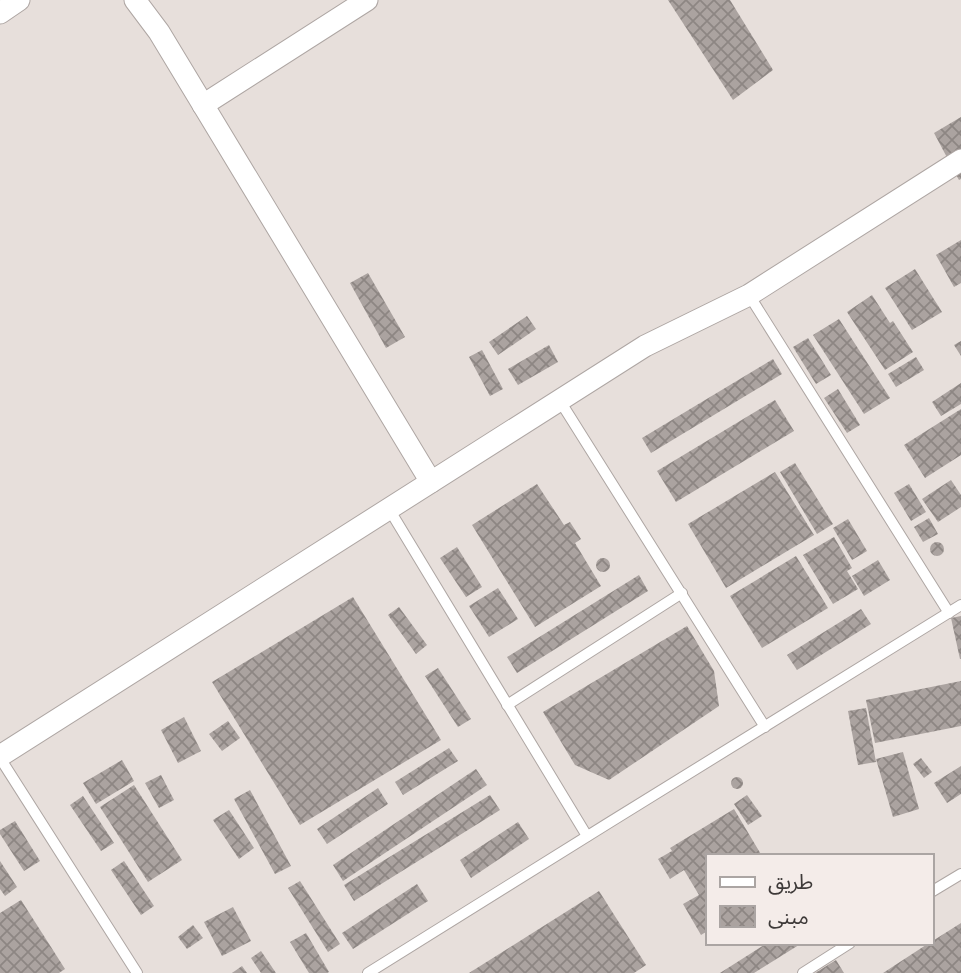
<svg xmlns="http://www.w3.org/2000/svg" width="961" height="973" font-family="Roboto,'Noto Sans Arabic',sans-serif">
<style>
.building{fill:url(#building-cross-hatch)}
.lines{fill:none;stroke-linecap:round;stroke-linejoin:round}
.lane-casing{stroke:#aea6a3;stroke-width:12}
.street-casing{stroke:#aea6a3;stroke-width:23}
.lane{stroke:#fff;stroke-width:10}
.street{stroke:#fff;stroke-width:21}
</style>
<defs>
<pattern id="building-cross-hatch" width="8" height="8" patternUnits="userSpaceOnUse" patternTransform="scale(1.75)"><rect width="8" height="8" fill="#aba3a0"/><path d="M0 0l8 8M0 8l8-8" fill="none" stroke="#8d8683"/></pattern>
</defs>
<rect width="100%" height="100%" fill="#e7dfdb"/>
<!-- building -->
<g class="building">
<polygon points="668,0 730,0 773,70 733,100"/>
<polygon points="961,117 961,179 959,180 934,133"/>
<polygon points="961,240 961,283 954,287 936,255"/>
<polygon points="915,269 942,312 912,330 885,288"/>
<polygon points="368,273 405,337 386,348 350,283"/>
<polygon points="872,295 890,323 893,321 913,352 885,370 847,312"/>
<polygon points="527,316 536,329 498,355 489,342"/>
<polygon points="839,319 890,398 864,414 813,335"/>
<polygon points="808,338 831,375 816,384 793,347"/>
<polygon points="961,341 961,356 954,345"/>
<polygon points="549,345 558,362 518,385 508,369"/>
<polygon points="482,350 503,389 490,396 469,357"/>
<polygon points="916,357 924,370 896,387 888,374"/>
<polygon points="773,359 782,374 651,453 642,438"/>
<polygon points="961,383 961,404 941,416 932,402"/>
<polygon points="838,389 860,425 847,433 824,398"/>
<polygon points="775,400 794,431 676,502 657,471"/>
<polygon points="961,409 961,455 925,478 904,445"/>
<polygon points="795,463 833,524 817,534 780,472"/>
<polygon points="775,472 814,535 726,588 688,524"/>
<polygon points="951,480 961,495 961,507 938,522 922,499"/>
<polygon points="537,484 564,525 570,522 581,539 575,543 601,586 535,627 472,525"/>
<polygon points="909,484 926,512 911,521 894,493"/>
<polygon points="929,518 938,534 923,542 914,527"/>
<polygon points="848,519 867,551 852,560 833,528"/>
<polygon points="834,537 852,568 847,571 858,589 833,604 803,555"/>
<circle cx="937" cy="549" r="7"/>
<polygon points="457,547 482,587 466,597 440,558"/>
<polygon points="796,556 828,608 762,648 730,596"/>
<circle cx="603" cy="565" r="7"/>
<polygon points="878,560 890,580 864,596 852,576"/>
<polygon points="639,575 648,591 517,673 507,657"/>
<polygon points="498,588 518,619 489,637 469,606"/>
<polygon points="353,597 441,740 300,825 212,682"/>
<polygon points="399,607 427,645 416,654 388,615"/>
<polygon points="861,609 871,624 797,670 787,655"/>
<polygon points="961,616 961,659 960,659 951,618"/>
<polygon points="687,626 714,671 719,706 609,780 575,765 543,712"/>
<polygon points="438,668 471,719 458,727 425,676"/>
<polygon points="961,681 961,726 875,743 866,700"/>
<polygon points="866,708 876,762 858,765 848,711"/>
<polygon points="184,717 201,751 178,763 161,730"/>
<polygon points="228,721 240,738 222,751 209,734"/>
<polygon points="449,748 458,761 403,795 395,782"/>
<polygon points="903,752 919,809 893,817 876,759"/>
<polygon points="921,758 932,772 924,778 913,764"/>
<polygon points="122,760 134,781 96,804 83,783"/>
<polygon points="961,766 961,794 947,803 934,783"/>
<polygon points="476,769 487,785 343,881 333,865"/>
<polygon points="161,775 174,800 159,808 145,783"/>
<circle cx="737" cy="783" r="6"/>
<polygon points="134,785 182,860 148,882 100,807"/>
<polygon points="378,788 388,804 327,844 317,829"/>
<polygon points="250,790 291,866 275,874 234,799"/>
<polygon points="490,795 500,810 354,901 344,885"/>
<polygon points="747,795 762,816 748,825 734,804"/>
<polygon points="83,796 114,843 101,851 70,805"/>
<polygon points="734,809 762,856 707,856 707,931 701,935 683,904 699,895 684,870 670,879 658,859 672,851 670,848"/>
<polygon points="229,810 254,848 239,859 213,820"/>
<polygon points="15,821 40,861 24,871 0,834 0,830"/>
<polygon points="518,822 529,839 471,878 460,860"/>
<polygon points="0,861 17,887 5,896 0,889"/>
<polygon points="124,861 154,906 141,915 111,870"/>
<polygon points="300,881 340,944 328,952 288,888"/>
<polygon points="417,884 428,901 353,949 342,933"/>
<polygon points="599,891 646,965 634,973 469,973"/>
<polygon points="21,900 65,969 59,973 0,973 0,913"/>
<polygon points="233,907 251,941 222,956 204,922"/>
<polygon points="961,923 961,973 883,973 929,943 931,943 931,942"/>
<polygon points="193,925 203,938 187,949 178,937"/>
<polygon points="306,933 329,972 327,973 309,973 290,942"/>
<polygon points="767,943 802,943 754,973 720,973"/>
<polygon points="261,951 276,973 261,973 251,958"/>
<polygon points="836,960 844,973 815,973"/>
<polygon points="242,966 247,973 232,973"/>
</g>
<g class="lines">
<!-- lane casing -->
<g class="lane-casing">
<g id="lane">
<polyline points="749,295 949,613"/>
<polyline points="560,401 765,727"/>
<polyline points="389,509 587,836"/>
<polyline points="507,705 682,593"/>
<polyline points="0,758 137,973"/>
<polyline points="931,892 961,874"/>
<path d="M 368,973 C 565,849 763,728 961,605"/>
<polyline points="803,973 850,943"/>
</g>
</g>
<!-- street casing -->
<g class="street-casing">
<g id="street">
<polyline points="135,0 159,32 431,482"/>
<polyline points="0,13 19,0"/>
<polyline points="203,105 367,0"/>
<polyline points="0,756 645,346 749,295 961,160"/>
</g>
</g>
<!-- lane -->
<use href="#lane" class="lane"/>
<!-- street -->
<use href="#street" class="street"/>
</g>
<!-- legend -->
<rect x="706" y="854" width="228" height="91" fill="#f4ece9" stroke="#aba5a3" stroke-width="2"/>
<rect x="720" y="877" width="35" height="10" fill="#ffffff" stroke="#aba5a3" stroke-width="2"/>
<text x="768" y="889" font-size="21" fill="#3e3a39">طريق</text>
<rect x="720" y="906" width="35" height="21" fill="url(#building-cross-hatch)" stroke="#aba5a3" stroke-width="2"/>
<text x="768" y="924" font-size="21" fill="#3e3a39">مبنى</text>
</svg>
